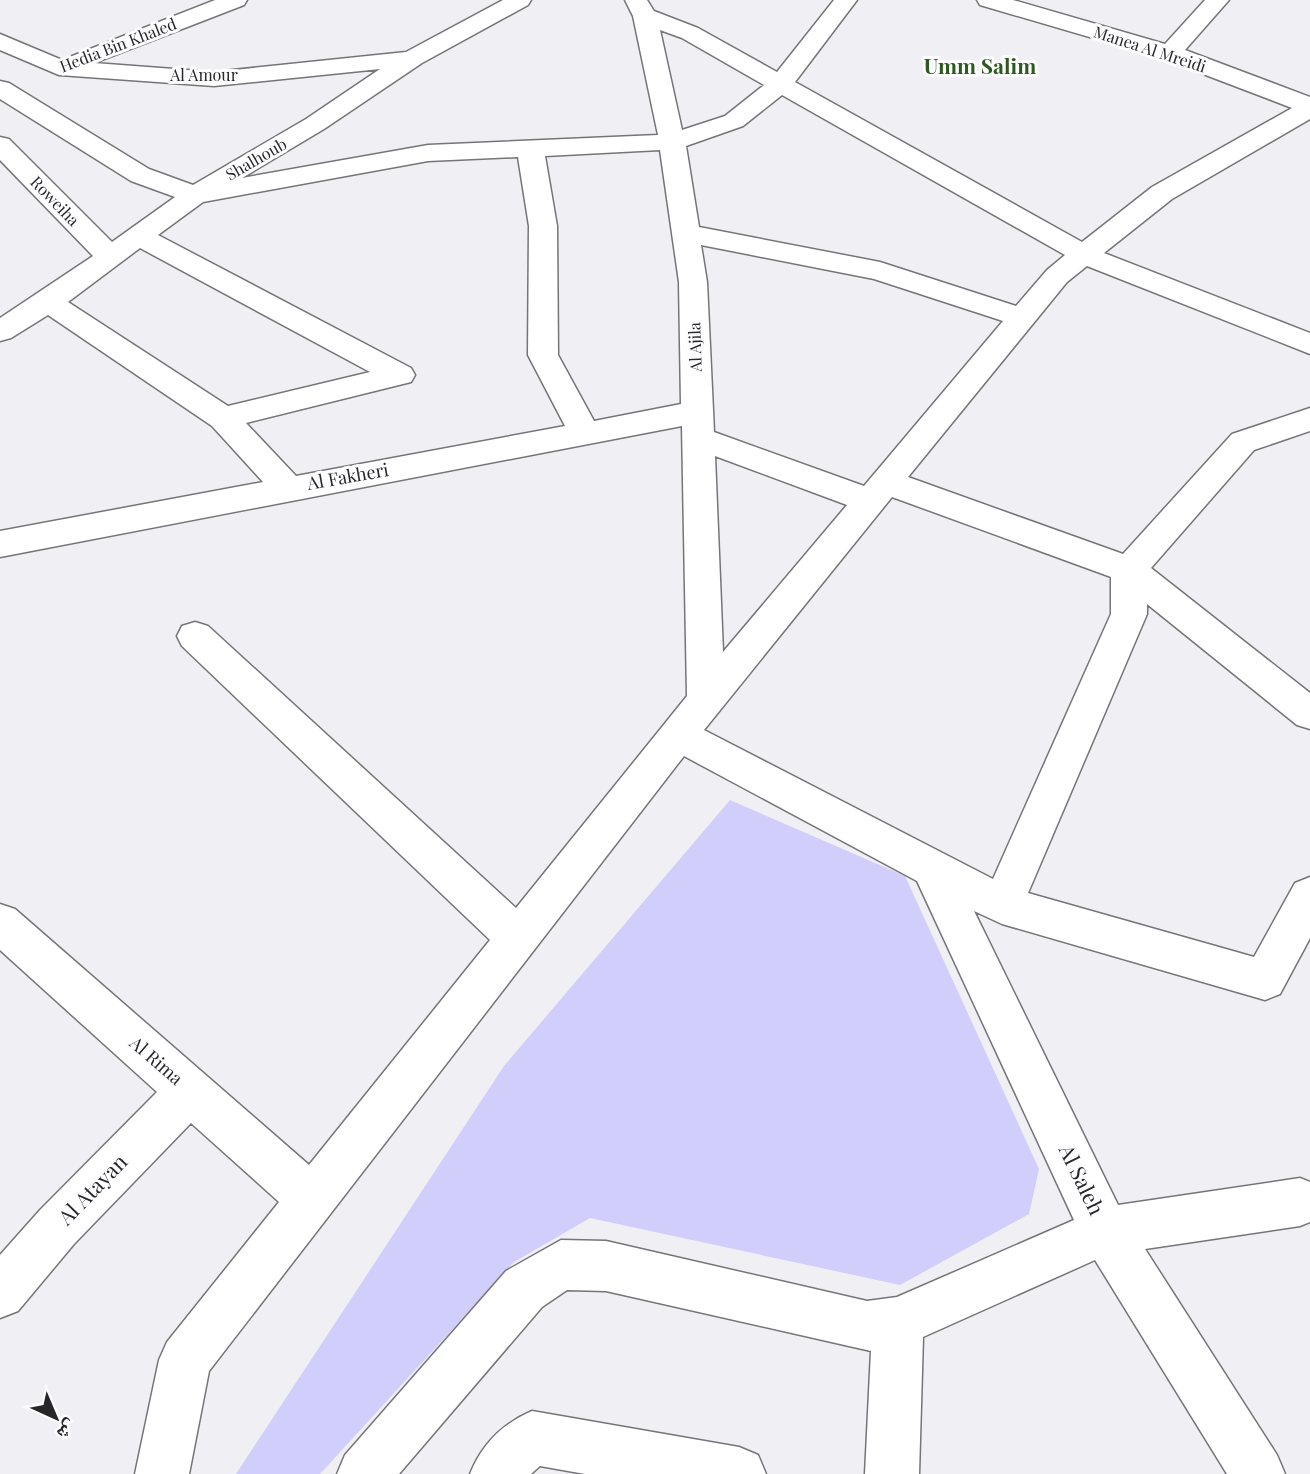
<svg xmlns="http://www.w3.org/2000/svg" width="1310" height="1474" font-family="'Playfair Display','Noto Naskh Arabic',serif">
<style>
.green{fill:#d1cefc}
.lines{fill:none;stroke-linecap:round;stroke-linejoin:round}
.minor-casing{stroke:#757579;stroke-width:3}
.minor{fill:#fff;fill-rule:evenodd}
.labels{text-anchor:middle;stroke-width:6;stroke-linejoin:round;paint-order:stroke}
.far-street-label{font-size:16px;fill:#272729;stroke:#fdfdff}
.street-label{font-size:18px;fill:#272729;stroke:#fdfdff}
.far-district-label{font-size:21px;font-weight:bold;fill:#2d581e;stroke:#fdfdff}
.near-street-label{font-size:21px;fill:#272729;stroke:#fdfdff}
</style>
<rect width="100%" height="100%" fill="#efeff4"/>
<!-- green -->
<polygon class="green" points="730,800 905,876 1039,1169 1029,1214 900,1285 590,1218 514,1262 320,1474 236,1474 504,1066"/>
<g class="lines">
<!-- minor casing -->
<g class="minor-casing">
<g id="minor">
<path d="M 215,0 L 247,0 L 244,5 L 94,63 L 214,72 L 406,52 L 503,0 L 531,0 L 528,5 L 422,63 L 324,129 L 242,178 L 428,145 L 658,135 L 633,16 L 625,0 L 647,0 L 654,11 L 698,28 L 777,72 L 834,0 L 857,0 L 795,82 L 1082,242 L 1152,187 L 1292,108 L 1161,58 L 980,5 L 977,0 L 1013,0 L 1165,44 L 1205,0 L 1229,0 L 1185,50 L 1310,97 L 1310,119 L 1172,199 L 1104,253 L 1310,333 L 1310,354 L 1087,266 L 1067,282 L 908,477 L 1123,554 L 1232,434 L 1310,408 L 1310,431 L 1254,450 L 1151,568 L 1310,693 L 1310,729 L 1297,725 L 1147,604 L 1147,614 L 1028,893 L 1254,957 L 1295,883 L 1310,877 L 1310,938 L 1280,994 L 1265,1000 L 1002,924 L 974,911 L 1118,1205 L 1300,1178 L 1310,1182 L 1310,1222 L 1300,1226 L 1145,1249 L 1277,1455 L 1285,1474 L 1227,1474 L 1095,1260 L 923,1337 L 919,1474 L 865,1474 L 871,1351 L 606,1291 L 567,1290 L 542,1307 L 399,1474 L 337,1474 L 345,1455 L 506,1271 L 561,1240 L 606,1241 L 867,1301 L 897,1297 L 1074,1220 L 917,881 L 684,756 L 209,1371 L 189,1474 L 135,1474 L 159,1360 L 167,1342 L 279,1202 L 191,1123 L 74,1244 L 18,1311 L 0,1318 L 0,1255 L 40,1210 L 157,1092 L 0,950 L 0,904 L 15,909 L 309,1165 L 490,940 L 182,646 L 177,636 L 182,626 L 195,622 L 208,626 L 516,908 L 687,696 L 682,426 L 0,557 L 0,531 L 263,482 L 212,426 L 48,315 L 11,338 L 0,341 L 0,318 L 93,256 L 0,160 L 0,137 L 9,139 L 112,242 L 175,197 L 131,181 L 0,99 L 0,81 L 9,83 L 149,169 L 193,185 L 306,119 L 380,69 L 214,86 L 59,75 L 0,50 L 0,34 L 62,60 ZM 660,30 L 682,38 L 764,85 L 725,116 L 682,130 ZM 782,95 L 1065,255 L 1047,270 L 1016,306 L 880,262 L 699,227 L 686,146 L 743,126 ZM 660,150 L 679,282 L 681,404 L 594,421 L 558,355 L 557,226 L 545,156 ZM 518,157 L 529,226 L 528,355 L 565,426 L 296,476 L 246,423 L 411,382 L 415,375 L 411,368 L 158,235 L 203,202 L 428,161 ZM 701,245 L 874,279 L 1003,321 L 864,486 L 714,432 L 707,282 ZM 140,248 L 370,372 L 228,406 L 68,302 ZM 715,456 L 847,505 L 723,652 ZM 892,497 L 1111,577 L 1111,614 L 993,879 L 704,730 Z"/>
<path d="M 532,1411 L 739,1447 L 758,1455 L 766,1474 L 585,1474 L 540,1466 L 531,1474 L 470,1474 C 482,1444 502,1424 532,1411 Z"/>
</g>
</g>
<!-- minor -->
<use href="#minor" class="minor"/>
</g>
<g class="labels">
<!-- far-street labels -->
<g class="far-street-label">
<text transform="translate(118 45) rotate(-21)" y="6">Hedia Bin Khaled</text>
<text transform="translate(1150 49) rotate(18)" y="6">Manea Al Mreidi</text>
<text x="204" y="81">Al Amour</text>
<text transform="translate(256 159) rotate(-30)" y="6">Shalhoub</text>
<text transform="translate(55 201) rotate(46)" y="6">Roweiha</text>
<text transform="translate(695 347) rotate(-92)" y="6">Al Ajila</text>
</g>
<!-- street labels -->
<g class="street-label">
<text transform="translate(348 477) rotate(-10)" y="6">Al Fakheri</text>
<text transform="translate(156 1061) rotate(41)" y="6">Al Rima</text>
</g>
<!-- far-district labels -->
<g class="far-district-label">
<text x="980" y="74">Umm Salim</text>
</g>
<!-- near-street labels -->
<g class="near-street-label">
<text transform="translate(1081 1180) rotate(64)" y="7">Al Saleh</text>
<text transform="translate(93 1190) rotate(-46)" y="7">Al Atayan</text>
</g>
</g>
<!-- north arrow -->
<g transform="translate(56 1418) rotate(136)" stroke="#fdfdff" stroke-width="5" paint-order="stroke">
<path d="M0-5L12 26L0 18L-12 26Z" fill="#272729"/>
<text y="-10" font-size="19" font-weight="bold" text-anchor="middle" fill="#272729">ش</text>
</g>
</svg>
